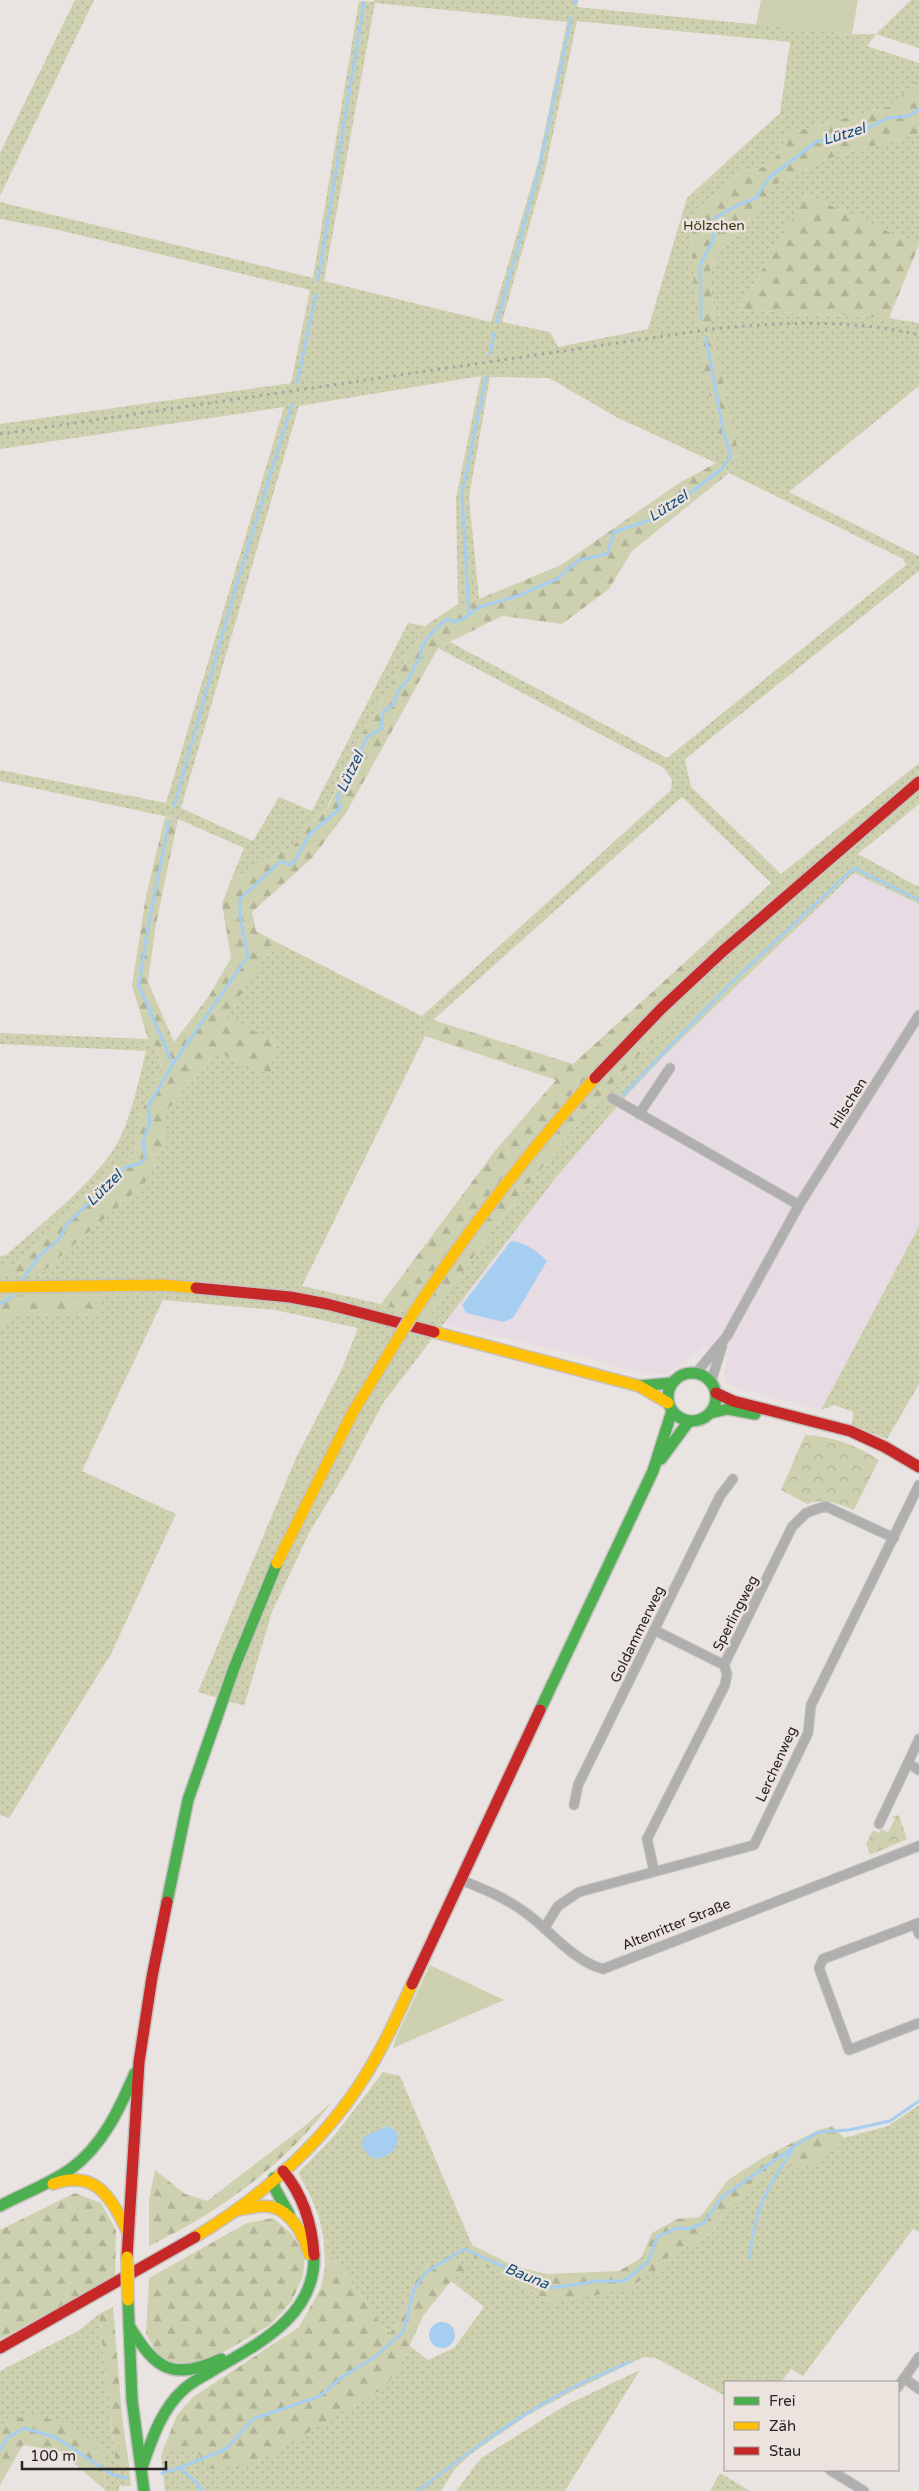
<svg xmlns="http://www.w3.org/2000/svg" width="919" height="2491" font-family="'Varela Round',sans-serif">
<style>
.commercial{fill:#e8dce4}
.grass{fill:url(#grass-dots);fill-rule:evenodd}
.forest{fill:url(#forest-firs)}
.park{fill:url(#park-crowns)}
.garden{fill:#ced1af}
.water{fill:#a6cef1}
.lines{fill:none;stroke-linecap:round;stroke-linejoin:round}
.stream{stroke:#a6cef1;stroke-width:3}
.street-casing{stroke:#c5c2c0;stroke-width:11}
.fast-casing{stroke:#c5c2c0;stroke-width:14}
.slow-casing{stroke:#c5c2c0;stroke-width:14}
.jam-casing{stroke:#c5c2c0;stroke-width:14}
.street{stroke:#afafae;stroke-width:9}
.fast{stroke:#4caf50;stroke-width:11}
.slow{stroke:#ffc107;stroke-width:11}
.jam{stroke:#c62828;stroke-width:11}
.rail{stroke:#a8a5a5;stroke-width:3;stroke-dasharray:2.5 5;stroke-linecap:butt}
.slow-bridge-casing{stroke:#c5c2c0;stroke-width:14;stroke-linecap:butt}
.slow-bridge{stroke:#ffc107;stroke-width:11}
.labels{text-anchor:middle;stroke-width:5;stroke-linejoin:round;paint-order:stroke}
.park-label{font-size:14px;fill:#343911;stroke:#ece3df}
.street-label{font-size:14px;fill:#272423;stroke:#ece3df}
.water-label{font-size:15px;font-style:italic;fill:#164d77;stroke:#ece3df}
</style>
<defs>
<pattern id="grass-dots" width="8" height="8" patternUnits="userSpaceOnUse" patternTransform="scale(1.25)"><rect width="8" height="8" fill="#ced1af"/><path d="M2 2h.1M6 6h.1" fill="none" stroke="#b1b396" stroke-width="1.8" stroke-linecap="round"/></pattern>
<pattern id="forest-firs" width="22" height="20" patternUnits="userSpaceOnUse" patternTransform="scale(1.25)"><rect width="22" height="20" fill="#ced1af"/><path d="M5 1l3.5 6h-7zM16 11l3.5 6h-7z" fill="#b1b396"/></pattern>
<pattern id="park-crowns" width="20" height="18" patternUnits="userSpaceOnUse" patternTransform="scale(1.25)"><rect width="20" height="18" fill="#ced1af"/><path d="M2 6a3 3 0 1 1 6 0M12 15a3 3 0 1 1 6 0" fill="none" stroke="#b1b396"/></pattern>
</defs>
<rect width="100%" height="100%" fill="#e9e4e2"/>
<!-- commercial -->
<polygon class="commercial" points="854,872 919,904 919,1228 821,1410 736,1388 727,1383 724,1373 727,1356 704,1347 668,1374 647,1375 585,1357 443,1324 554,1180 619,1104 665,1055"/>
<!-- grass -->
<g class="grass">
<polygon points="75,0 94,0 0,196 0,153"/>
<path d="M 374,0 L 578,0 L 577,7 L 852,34 L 876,34 L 911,0 L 919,0 L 919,48 L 876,34 L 867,46 L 919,63 L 919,79 L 890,106 L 790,133 L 771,165 L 741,172 L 691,216 L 692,259 L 714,320 L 710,267 L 777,184 L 827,159 L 919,133 L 919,245 L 807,195 L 738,310 L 889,318 L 919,323 L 919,386 L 789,492 L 919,556 L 919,571 L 685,759 L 691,787 L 781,874 L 919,763 L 919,804 L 858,854 L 919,887 L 919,904 L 854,873 L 665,1055 L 619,1104 L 554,1180 L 383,1403 L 348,1469 L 309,1533 L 272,1612 L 244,1706 L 198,1692 L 296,1458 L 341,1371 L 358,1328 L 275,1310 L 163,1300 L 82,1471 L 176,1514 L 111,1654 L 9,1818 L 0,1815 L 0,1325 L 18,1314 L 93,1314 L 32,1296 L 0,1295 L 0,1276 L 38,1276 L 145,1183 L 163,1115 L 217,1052 L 271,1074 L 274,1041 L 225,1017 L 264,958 L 282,945 L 422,1016 L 671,790 L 672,780 L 664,768 L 438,648 L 450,642 L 667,758 L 906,565 L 903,559 L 729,473 L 716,463 L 616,417 L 549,378 L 490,377 L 469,497 L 479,599 L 458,604 L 456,498 L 481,376 L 299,406 L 181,808 L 253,841 L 279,797 L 312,811 L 408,623 L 425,626 L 366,727 L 327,808 L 306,827 L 291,850 L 281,852 L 231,880 L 244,848 L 178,819 L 0,781 L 0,770 L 166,803 L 284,407 L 0,449 L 0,424 L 291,383 L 310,290 L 54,229 L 0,219 L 0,202 L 313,278 L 359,1 L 374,2 ZM 375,3 L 567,22 L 538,163 L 491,322 L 324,281 ZM 577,21 L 790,42 L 780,113 L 687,198 L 648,329 L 558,347 L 550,332 L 502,322 L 545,171 ZM 698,343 L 729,414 L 741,466 ZM 682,797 L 771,883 L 684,963 L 701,990 L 606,1090 L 509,1208 L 428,1319 L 381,1304 L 302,1286 L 433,1020 Z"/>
<path d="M 0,1033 L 148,1039 L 158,1049 L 161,1069 L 142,1111 L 135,1151 L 17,1264 L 0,1267 L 0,1256 L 6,1255 C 41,1224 101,1178 121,1136 C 133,1110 139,1079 146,1051 L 0,1044 Z"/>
<polygon points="919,1226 919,1384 887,1439 852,1425 853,1412 834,1405 821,1410"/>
<path d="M 383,2072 L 400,2076 L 472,2245 L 474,2260 L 553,2303 L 655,2271 L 669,2256 L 712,2233 L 728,2207 L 767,2173 L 835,2151 L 844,2138 L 888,2126 L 919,2105 L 919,2232 L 913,2229 L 803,2376 L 791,2369 L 781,2382 L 725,2382 L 725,2396 L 656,2358 L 644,2357 L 577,2389 L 528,2415 L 471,2454 L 454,2470 L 441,2491 L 165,2491 L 161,2455 L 386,2387 L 410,2346 L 428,2360 L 454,2348 L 484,2307 L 451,2281 L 465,2270 L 395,2326 L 390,2333 L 383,2327 L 324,2244 C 322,2218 311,2196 298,2173 L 334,2136 Z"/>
<polygon points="99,2314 115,2461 129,2465 131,2486 119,2486 119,2491 106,2491 102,2449 0,2428 0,2371 78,2331"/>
<polygon points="640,2370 565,2491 456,2491 481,2458 566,2405"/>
<polygon points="720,2473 750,2491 710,2491"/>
</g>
<!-- forest -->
<g class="forest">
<polygon points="919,79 919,133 827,159 777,184 710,267 714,321 698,328 692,259 691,216 741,172 771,165 790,133 890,106"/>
<polygon points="807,195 919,245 889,318 738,310"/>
<polygon points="715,340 729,414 742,466 723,453 698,343"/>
<polygon points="716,463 729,473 632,551 609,589 562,624 502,616 438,648 346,813 312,858 252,912 256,931 282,945 264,958 226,1017 275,1041 271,1074 217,1052 163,1115 169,1133 145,1183 38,1276 0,1276 0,1267 17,1264 135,1151 142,1111 161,1069 158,1049 148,1039 132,986 146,896 165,817 178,819 156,924 148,982 174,1042 209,996 231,958 222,904 231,880 281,852 291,850 306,827 328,808 366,727 425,626 458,604 479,599 561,565 679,483"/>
<polygon points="684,963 701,990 606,1090 509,1208 428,1319 381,1304 495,1151 556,1080 425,1036 433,1020 573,1064"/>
<polygon points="0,1295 106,1297 93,1314 18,1314 0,1325"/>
<path d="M 331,2103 C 285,2165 218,2213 149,2246 L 149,2200 L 155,2170 L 185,2194 L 207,2201 L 301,2129 Z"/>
<polygon points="833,2126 844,2138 835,2151 802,2169 790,2166 767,2173 728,2207 712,2233 669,2256 655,2271 625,2290 553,2303 474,2260 472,2245 514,2266 547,2274 619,2271 641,2258 652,2233 677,2219 700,2217 728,2180 764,2157 818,2130"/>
<polygon points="75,2193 101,2203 116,2230 115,2277 0,2339 0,2230"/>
<polygon points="273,2218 291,2233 305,2256 303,2276 292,2301 270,2325 222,2353 196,2365 170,2361 158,2355 146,2334 149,2278 247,2223"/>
<polygon points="324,2244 383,2327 390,2333 395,2326 416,2274 421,2268 450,2255 465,2270 451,2281 423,2316 406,2354 386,2387 257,2462 210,2469 193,2447 161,2455 177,2415 193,2397 299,2327 321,2288 325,2267"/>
<polygon points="113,2307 122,2416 129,2465 115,2461 99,2314"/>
<polygon points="27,2414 71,2424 102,2449 106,2491 60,2451 23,2445 0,2485 0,2428"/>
</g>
<!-- park -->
<g class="park">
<path d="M 805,1435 C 833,1436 856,1445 879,1460 L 854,1510 C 838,1504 824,1497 807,1504 L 781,1490 Z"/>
<polygon points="899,1815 907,1839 870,1855 866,1844 873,1830 879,1833 881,1829 888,1832 895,1819 892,1817"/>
</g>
<!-- garden -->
<g class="garden">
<polygon points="761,0 858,0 852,34 756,25"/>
<polygon points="430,1965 504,2000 393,2048 396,2037"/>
</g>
<!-- water -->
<g class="water">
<path d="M 511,1241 C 525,1242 537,1251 547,1261 L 513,1318 L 504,1322 L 466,1313 L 462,1305 Z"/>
<path d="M 388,2126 L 397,2132 C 399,2149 393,2153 378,2159 L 369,2156 L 362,2147 L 363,2137 Z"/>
<circle cx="442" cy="2335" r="13"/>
</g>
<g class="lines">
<!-- stream -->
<g class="stream">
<polyline points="575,4 576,0"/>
<polyline points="318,280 364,3"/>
<polyline points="701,318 700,266 713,240 715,218 736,206 756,198 769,178 816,142 863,131 887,118 909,116 919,109"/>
<polyline points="497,322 538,174 571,18"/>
<polyline points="490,354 494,333"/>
<polyline points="297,383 316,295"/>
<polyline points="469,615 462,494 486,377"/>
<polyline points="174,806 235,590 292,404"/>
<polyline points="169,822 147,932 139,986 173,1064"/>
<polyline points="623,1095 731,983 854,868 919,900"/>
<path d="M 19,1284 L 40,1255 L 59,1239 L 67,1224 L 126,1167 L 139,1164 L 145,1159 L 143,1141 L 150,1122 L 148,1107 L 173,1064 L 248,956 L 240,918 L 240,899 L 281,861 L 289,865 L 295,861 L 309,835 L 340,808 L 337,798 L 368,736 L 381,729 L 383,712 L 394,704 C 397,685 406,686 412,673 C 415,666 414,664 420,659 C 420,641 434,631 447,619 L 455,622 L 463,619 L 480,607 L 520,595 L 557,579 L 579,560 L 607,554 L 614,532 L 656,518 L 722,469 L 731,456 L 724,435 L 706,338"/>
<polyline points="0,1304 11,1297 16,1289"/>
<path d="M 750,2258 C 753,2211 767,2189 792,2150"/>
<polyline points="0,2450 7,2438 24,2428 55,2437 113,2475 127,2478"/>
<polyline points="180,2468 198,2484 202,2491"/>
<polyline points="162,2473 179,2468 226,2449 253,2419 320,2396 342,2377 375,2357 403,2332 414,2289 425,2273 464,2249 513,2271 533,2277 551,2288 599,2281 624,2281 648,2262 657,2237 677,2228 689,2229 704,2223 721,2198 801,2142 819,2132 849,2130 890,2121 919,2101"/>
<path d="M 418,2491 C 466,2454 515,2417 570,2389 C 589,2379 610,2371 629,2362"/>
</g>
<!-- street casing -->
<g class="street-casing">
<g id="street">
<polyline points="612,1098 799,1205"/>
<polyline points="639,1114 670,1068"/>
<polyline points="696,1373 727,1336 799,1205 919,1015"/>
<polyline points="711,1382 722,1346"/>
<polyline points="654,1630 724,1665"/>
<polyline points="919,1739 908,1763 919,1770"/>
<polyline points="574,1805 578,1785 720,1496 733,1479"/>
<polyline points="879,1824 908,1763"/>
<polyline points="654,1871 647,1839 725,1685 727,1674 724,1665 792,1527 806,1513 825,1506 894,1538"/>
<path d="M 461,1880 C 484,1889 506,1898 526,1913 C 551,1931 573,1961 603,1969 L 919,1846"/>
<polyline points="919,1923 823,1959 819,1968 849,2050 919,2023"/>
<polyline points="915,1924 919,1934"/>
<polyline points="545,1927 558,1906 579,1892 754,1845 808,1733 811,1705 919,1485"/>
<polyline points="904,2378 919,2389"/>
<polyline points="898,2387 919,2357"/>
<polyline points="830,2470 864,2491"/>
</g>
</g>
<!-- fast casing -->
<g class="fast-casing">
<g id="fast">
<circle cx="692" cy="1397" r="24"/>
<polyline points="639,1386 671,1383"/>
<polyline points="710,1413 728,1409 755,1414"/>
<polyline points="661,1459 689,1421"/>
<polyline points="540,1710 653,1471 672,1411"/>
<polyline points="167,1902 188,1800 234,1668 277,1563"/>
<polyline points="274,2178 274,2187 289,2214"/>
<path d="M 0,2206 C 24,2193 50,2184 72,2168 C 103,2145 120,2108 135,2073"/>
<polyline points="128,2300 132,2400 144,2491"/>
<path d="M 130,2327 C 156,2370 173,2381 221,2359"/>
<path d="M 141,2470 C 151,2442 160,2411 183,2390 C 192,2381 205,2376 215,2369 C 260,2343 316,2315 314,2255"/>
</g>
</g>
<!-- slow casing -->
<g class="slow-casing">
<g id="slow">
<polyline points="0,1287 164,1285 196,1288"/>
<path d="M 414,1312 C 469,1229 529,1151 595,1078"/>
<polyline points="434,1332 639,1386 668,1403"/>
<polyline points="277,1563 353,1412 397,1340"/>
<path d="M 53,2184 C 95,2169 110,2196 127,2230"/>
<path d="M 238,2210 C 266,2204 280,2202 298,2228 C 303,2237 307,2244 309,2254"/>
<path d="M 195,2237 C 265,2195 330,2137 371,2066 C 387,2040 399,2012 412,1984"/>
</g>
</g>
<!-- jam casing -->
<g class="jam-casing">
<g id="jam">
<polyline points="595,1078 661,1009 723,951 919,782"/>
<polyline points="196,1288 290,1297 327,1304 434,1332"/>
<polyline points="716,1393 733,1401 850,1431 885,1447 919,1467"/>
<polyline points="412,1984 540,1710"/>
<path d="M 283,2171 C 303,2195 312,2224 314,2255"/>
<polyline points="127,2257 139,2062 152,1977 167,1902"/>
<polyline points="0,2348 195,2237"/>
</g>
</g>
<!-- street -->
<use href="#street" class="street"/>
<!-- fast -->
<use href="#fast" class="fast"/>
<!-- slow -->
<use href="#slow" class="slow"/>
<!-- jam -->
<use href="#jam" class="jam"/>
<!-- rail -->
<path class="rail" d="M 0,434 L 712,329 C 781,322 851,319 919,335"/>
<!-- slow-bridge casing -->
<g class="slow-bridge-casing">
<g id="slow-bridge">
<polyline points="397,1340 414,1312"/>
<polyline points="127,2257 128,2300"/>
</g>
</g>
<!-- slow-bridge -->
<use href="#slow-bridge" class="slow-bridge"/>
</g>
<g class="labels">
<!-- park labels -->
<g class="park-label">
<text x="714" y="230">Hölzchen</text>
</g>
<!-- street labels -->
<g class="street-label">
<text transform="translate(848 1103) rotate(-58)" y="5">Hilschen</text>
<text transform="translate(735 1613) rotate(-63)" y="5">Sperlingweg</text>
<text transform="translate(637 1634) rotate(-64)" y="5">Goldammerweg</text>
<text transform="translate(776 1764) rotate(-66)" y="5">Lerchenweg</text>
<text transform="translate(676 1924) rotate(-22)" y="5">Altenritter Straße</text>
</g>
<!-- water labels -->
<g class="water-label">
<text transform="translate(844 134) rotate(-17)" y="5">Lützel</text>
<text transform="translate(668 506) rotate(-33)" y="5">Lützel</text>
<text transform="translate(350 772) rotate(-64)" y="5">Lützel</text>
<text transform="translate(104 1188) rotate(-45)" y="5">Lützel</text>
<text transform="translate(527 2276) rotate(22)" y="5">Bauna</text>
</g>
</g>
<!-- legend -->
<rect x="724" y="2381" width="175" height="90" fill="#ece3df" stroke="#9d9794"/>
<rect x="734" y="2397" width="25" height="8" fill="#4caf50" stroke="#9d9794"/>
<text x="769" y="2406" font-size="15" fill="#272423">Frei</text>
<rect x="734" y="2422" width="25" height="8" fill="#ffc107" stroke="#9d9794"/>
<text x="769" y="2431" font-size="15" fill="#272423">Zäh</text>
<rect x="734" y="2447" width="25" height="8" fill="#c62828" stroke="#9d9794"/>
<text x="769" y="2456" font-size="15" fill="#272423">Stau</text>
<!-- scale -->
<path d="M22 2461v8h144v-8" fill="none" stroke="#272423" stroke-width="2.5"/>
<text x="30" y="2461" font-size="15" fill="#272423" stroke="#ece3df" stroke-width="4" paint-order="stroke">100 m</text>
</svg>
